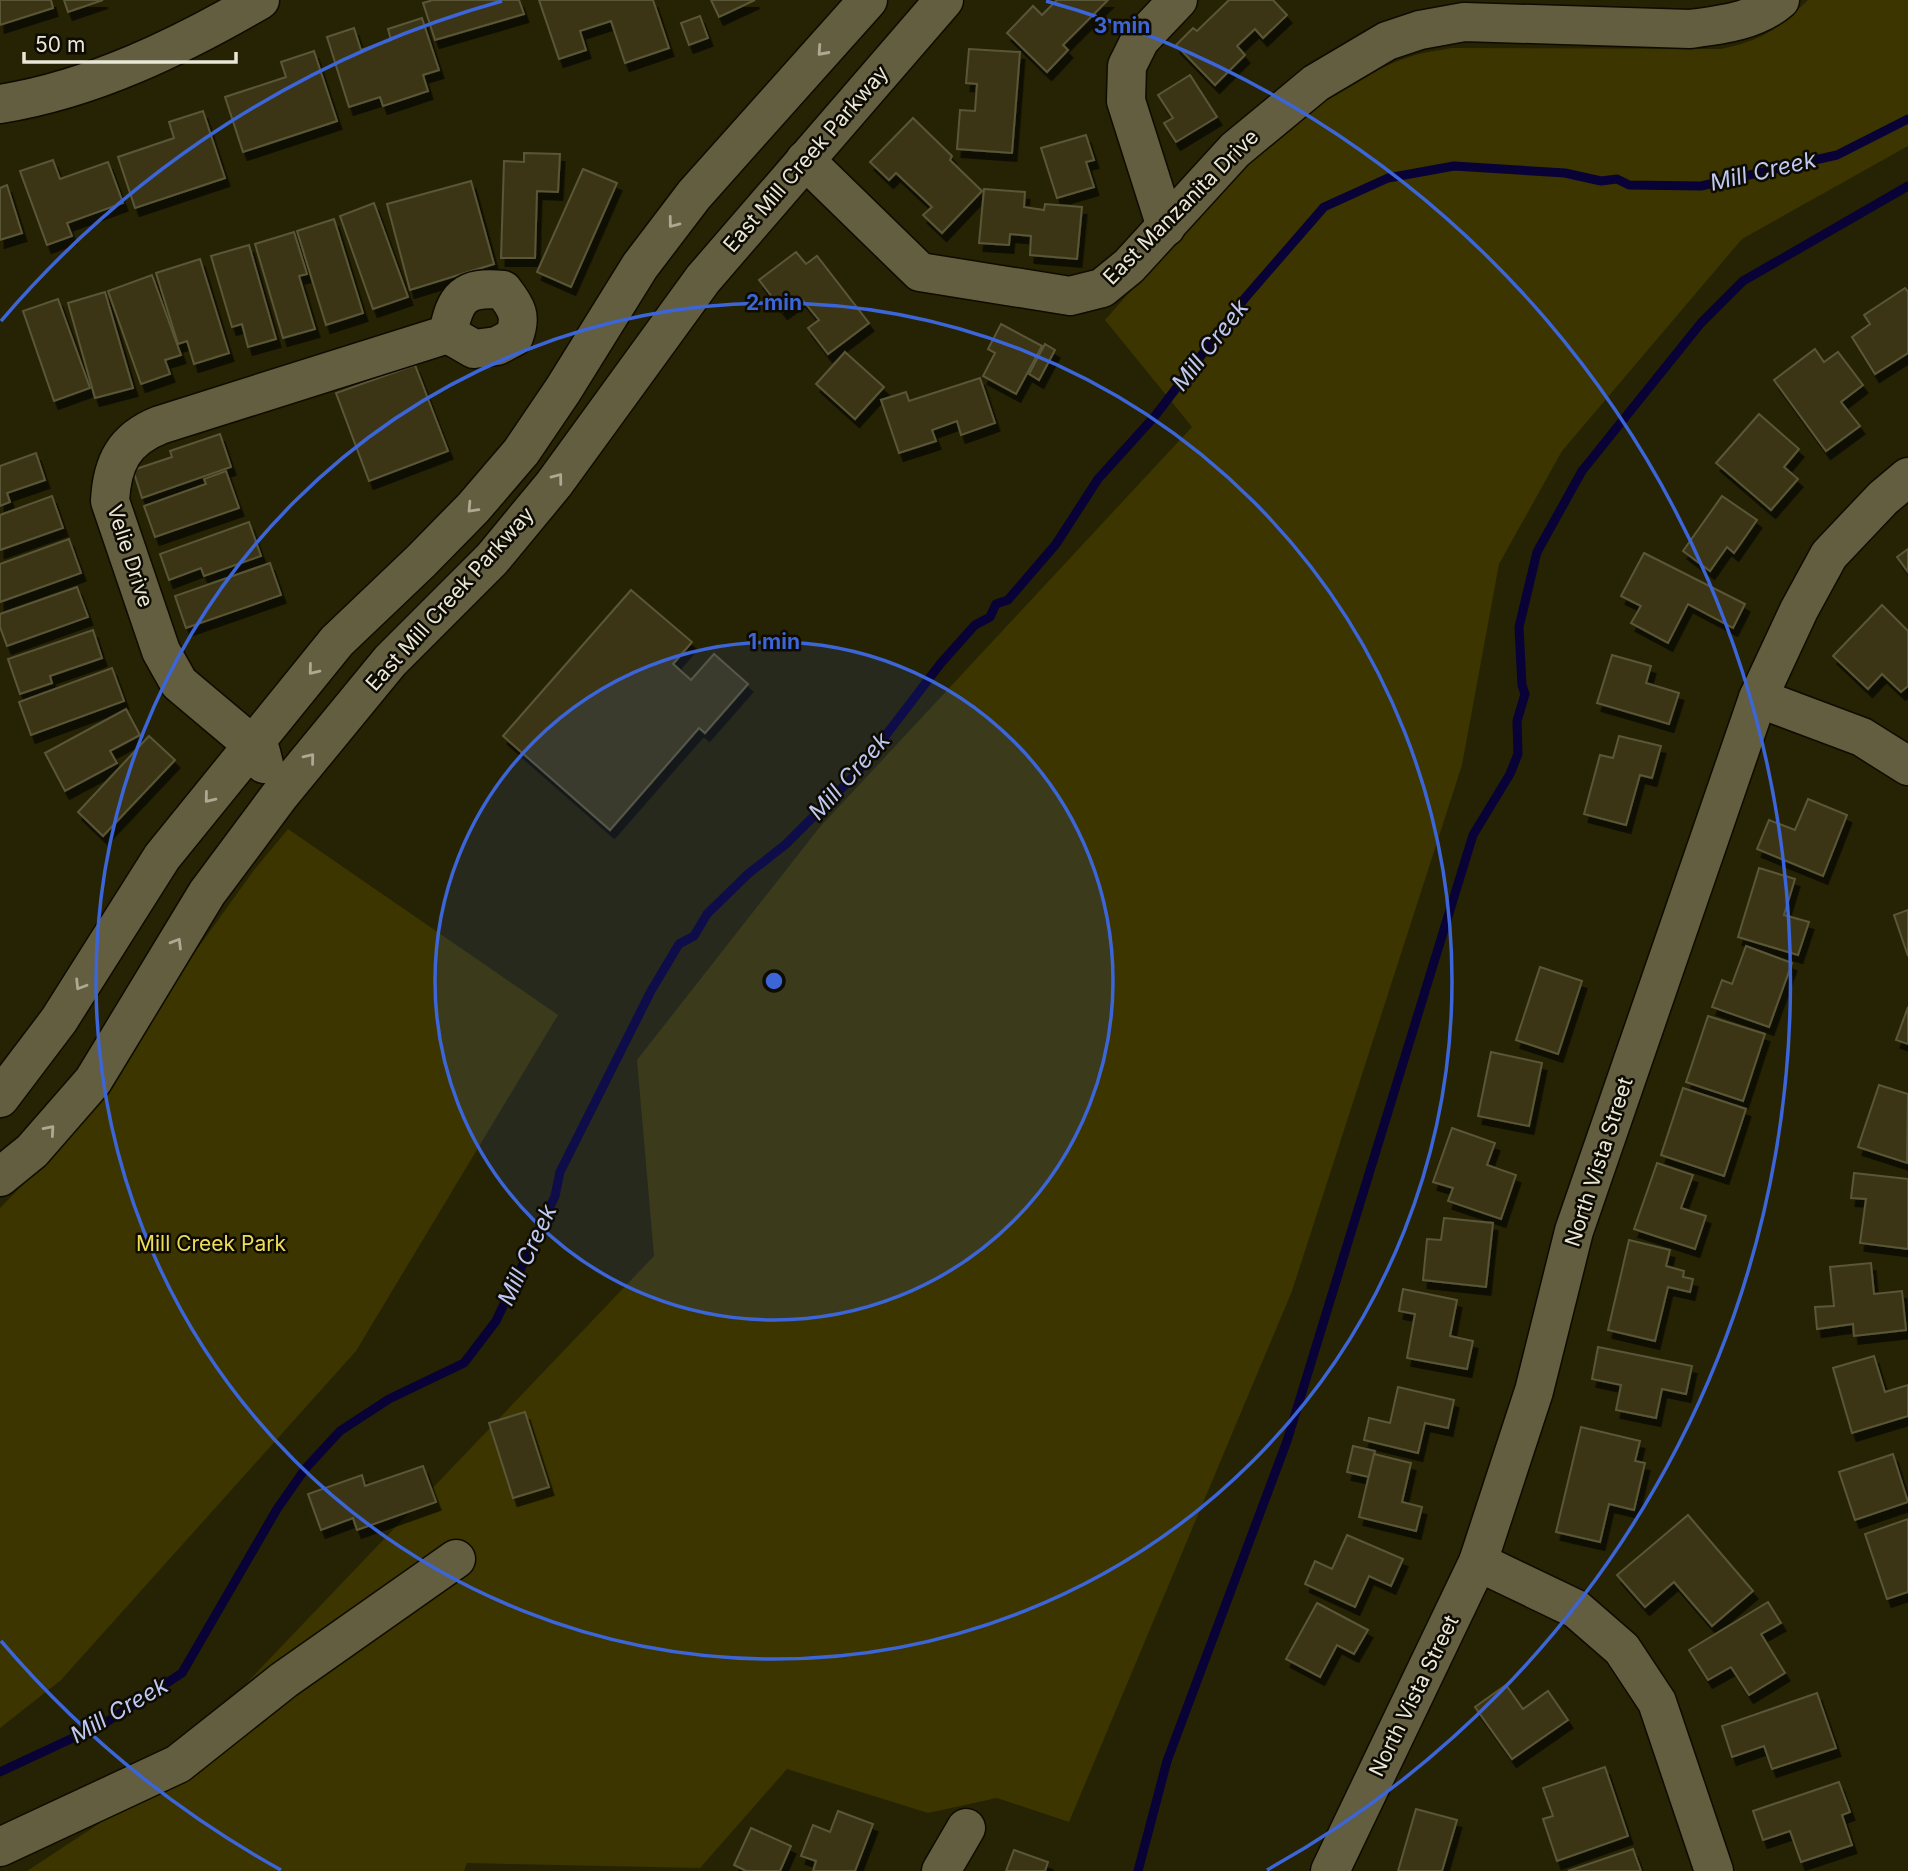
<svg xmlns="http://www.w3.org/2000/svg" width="1908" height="1871" font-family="Inter,sans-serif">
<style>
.green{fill:#3c3500}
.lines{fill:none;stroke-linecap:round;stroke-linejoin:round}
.stream{stroke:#080236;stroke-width:9}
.building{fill:#3b3617;stroke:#5a5637;stroke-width:2;filter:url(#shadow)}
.minor-casing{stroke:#0f0b00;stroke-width:41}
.minor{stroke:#635e3f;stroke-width:38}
.oneway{stroke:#ada992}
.ring{fill:none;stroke:#3c65d8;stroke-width:3.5}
.labels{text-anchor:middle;stroke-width:5;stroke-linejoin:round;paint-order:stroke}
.street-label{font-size:21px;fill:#e9e7d6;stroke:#0d0b02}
.park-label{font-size:21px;fill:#efdd5a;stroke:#0d0b02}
.water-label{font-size:23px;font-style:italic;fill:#bfc8f2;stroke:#0d0b02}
.centre{fill:#3c65d8;stroke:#0d0b02;stroke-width:3.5}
.ring-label{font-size:21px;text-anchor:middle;font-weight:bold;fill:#3c65d8;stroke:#0d0b02;stroke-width:5;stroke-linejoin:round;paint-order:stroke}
</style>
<defs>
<filter id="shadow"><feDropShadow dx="4.5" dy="8" stdDeviation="0" flood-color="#0009"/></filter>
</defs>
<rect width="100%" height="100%" fill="#262204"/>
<!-- green -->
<g class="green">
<path d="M 1808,0 L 1908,0 L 1908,146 L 1742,239 L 1562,451 L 1499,564 L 1462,765 L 1292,1291 L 1069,1822 L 997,1798 L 928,1813 L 787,1769 L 700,1868 L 467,1863 L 464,1871 L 27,1871 L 135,1800 L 654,1256 L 637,1060 L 819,828 L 1192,427 L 1105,320 C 1193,222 1280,102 1409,57 C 1422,52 1438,51 1451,48 L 1721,49 C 1764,40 1777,29 1808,0 Z"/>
<polygon points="288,829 558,1015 356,1351 61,1680 0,1728 0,1208 62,1144 187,963 254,870"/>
</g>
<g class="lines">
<!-- stream -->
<g class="stream">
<polyline points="0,1772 105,1723 182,1673 277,1509 305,1469 340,1431 389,1399 464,1363 496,1321 555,1196 560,1172 651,991 679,944 694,936 707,914 748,874 786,844 857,773 941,663 975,625 990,617 996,604 1008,600 1056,544 1098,479 1155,416 1245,298 1324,207 1388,178 1454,166 1565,173 1601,181 1617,179 1629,185 1701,186 1837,155 1908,119"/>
<polyline points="1138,1871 1167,1761 1287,1441 1473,835 1510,774 1518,754 1517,721 1525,694 1522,685 1519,627 1537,552 1582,471 1701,323 1743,281 1908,186"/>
</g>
</g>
<!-- building -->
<g class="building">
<polygon points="0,0 51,0 53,8 0,25"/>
<polygon points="64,0 103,0 68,12"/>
<polygon points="433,0 519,0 524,14 435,40 423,3"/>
<polygon points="539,0 653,0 669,48 625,63 611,21 580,31 586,50 559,59"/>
<polygon points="711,0 755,0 719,17"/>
<polygon points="1057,0 1108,0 1063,45 1068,50 1047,72 1007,33 1033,6 1042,15"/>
<polygon points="1229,0 1273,0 1287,15 1263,38 1255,29 1237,46 1245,55 1215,85 1176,45 1193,28 1197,31"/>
<polygon points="700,16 708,38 689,45 681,23"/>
<polygon points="422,18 439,70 423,75 428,91 383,106 380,97 349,107 327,37 354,28 361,50 391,40 388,29"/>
<polygon points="969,49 1020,52 1012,153 957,149 960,110 975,111 977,84 966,83"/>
<polygon points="314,51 337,121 243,152 225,97 286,77 281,62"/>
<polygon points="1190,75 1217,117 1176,142 1164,123 1173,118 1158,95"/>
<polygon points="203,111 225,178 135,208 118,157 174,138 169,122"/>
<polygon points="913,118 952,156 950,160 982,191 942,233 923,215 932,207 896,173 889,180 870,162"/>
<polygon points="1086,135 1094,160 1086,162 1094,187 1057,198 1041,148"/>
<polygon points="524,153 560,154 558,192 537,191 535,258 501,258 504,161 524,162"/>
<polygon points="53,160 60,179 108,162 123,203 67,223 72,236 47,245 20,171"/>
<polygon points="583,169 617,183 571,287 537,272"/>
<polygon points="471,181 494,264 410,290 387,204"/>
<polygon points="7,185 22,233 0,240 0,188"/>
<polygon points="984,189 1025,192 1024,207 1044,210 1045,204 1082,207 1077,259 1030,255 1031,236 1010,234 1009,245 979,243"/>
<polygon points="374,203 408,297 373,309 340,216"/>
<polygon points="334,219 363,313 326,325 297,231"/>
<polygon points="294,232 307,274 299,276 315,329 283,338 255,244"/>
<polygon points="249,245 276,339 248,347 242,324 232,327 211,256"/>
<polygon points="796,252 806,264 817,256 869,323 828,354 808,328 819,320 801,298 783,311 759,280"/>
<polygon points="200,259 229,353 194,364 187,341 178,344 156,273"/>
<polygon points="152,275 181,355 165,360 170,374 141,384 108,291"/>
<polygon points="1905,288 1908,292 1908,353 1875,374 1852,337 1870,324 1864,315"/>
<polygon points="105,292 133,388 95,398 68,303"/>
<polygon points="58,299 90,388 54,401 23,311"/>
<polygon points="1001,324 1042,346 1016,394 983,376 995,353 988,349"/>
<polygon points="1045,344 1055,350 1039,380 1029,374"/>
<polygon points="1815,349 1824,362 1838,352 1863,385 1841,402 1860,426 1826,451 1774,380"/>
<polygon points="845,352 884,387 855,419 816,384"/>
<polygon points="415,365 448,451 369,481 336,393"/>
<polygon points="980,378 995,423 961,435 957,421 932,430 936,441 899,453 881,400 906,392 909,401"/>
<polygon points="1759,414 1799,449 1784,467 1798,479 1771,510 1716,463"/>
<polygon points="220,434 231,467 142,498 133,470 172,457 170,451"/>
<polygon points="36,453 45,480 7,493 10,502 0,506 0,466"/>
<polygon points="226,471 239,508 155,537 144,506 206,484 204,479"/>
<polygon points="52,496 63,528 0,550 0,515"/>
<polygon points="1722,496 1757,520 1734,553 1727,547 1710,571 1683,551"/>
<polygon points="249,522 261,556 204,576 201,568 169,580 160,554"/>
<polygon points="69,539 81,573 0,602 0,564"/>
<polygon points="1908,549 1908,572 1897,557"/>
<polygon points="1644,553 1745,604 1733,628 1688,604 1668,643 1631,623 1641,606 1621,596"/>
<polygon points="270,563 281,595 186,628 175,596"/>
<polygon points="77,587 88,617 7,646 0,627 0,614"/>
<polygon points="631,590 692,642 673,664 691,680 714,654 748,684 705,733 699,728 610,830 503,736"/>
<polygon points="1882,605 1908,631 1908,686 1901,692 1882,674 1868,689 1833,656"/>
<polygon points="93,630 102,658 50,676 52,683 20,694 8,659"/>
<polygon points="1612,655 1651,666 1646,683 1679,693 1669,724 1597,703"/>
<polygon points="112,668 124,701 31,735 19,702"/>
<polygon points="126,709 140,735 110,751 117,763 65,791 45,753"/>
<polygon points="149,736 175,760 103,836 78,812"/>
<polygon points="1619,736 1661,746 1652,778 1640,775 1626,825 1584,814 1600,755 1613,758"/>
<polygon points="1808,799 1847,815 1823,876 1757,849 1769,820 1795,830"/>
<polygon points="1759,868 1795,879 1784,915 1809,922 1798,955 1738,937"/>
<polygon points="1908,910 1908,956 1894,915"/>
<polygon points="1746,946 1792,963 1769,1027 1712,1007 1722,980 1732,984"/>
<polygon points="1540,967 1582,981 1558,1054 1516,1040"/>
<polygon points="1908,1007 1908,1044 1896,1040"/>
<polygon points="1708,1016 1765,1034 1743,1101 1686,1082"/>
<polygon points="1491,1052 1542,1063 1529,1126 1478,1116"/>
<polygon points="1879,1085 1908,1094 1907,1163 1858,1147"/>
<polygon points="1683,1088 1746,1109 1724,1176 1661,1155"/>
<polygon points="1452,1128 1495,1143 1487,1165 1516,1175 1501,1219 1448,1201 1453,1188 1433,1182"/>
<polygon points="1657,1163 1693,1175 1681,1208 1706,1216 1695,1249 1634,1229"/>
<polygon points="1854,1173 1908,1179 1908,1249 1860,1243 1866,1199 1851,1198"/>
<polygon points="1444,1218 1493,1223 1486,1287 1423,1280 1427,1239 1441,1240"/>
<polygon points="1629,1240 1670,1250 1666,1266 1684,1271 1683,1277 1693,1279 1690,1292 1668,1287 1655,1341 1608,1330"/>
<polygon points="1871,1263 1874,1294 1902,1291 1906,1330 1854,1336 1853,1324 1817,1329 1815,1307 1834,1306 1830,1267"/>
<polygon points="1403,1289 1457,1300 1450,1336 1473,1341 1467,1369 1407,1358 1415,1314 1399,1311"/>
<polygon points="1598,1347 1692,1366 1686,1394 1662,1389 1656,1418 1616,1410 1621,1385 1592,1379"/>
<polygon points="1874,1356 1885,1392 1908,1385 1908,1416 1852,1433 1833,1368"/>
<polygon points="1398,1387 1454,1400 1448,1428 1425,1423 1418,1453 1364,1440 1369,1418 1390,1423"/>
<polygon points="525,1412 549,1487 513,1498 489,1423"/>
<polygon points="1581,1427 1640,1441 1635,1461 1645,1463 1634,1510 1609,1504 1600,1542 1556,1532"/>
<polygon points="1353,1446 1375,1451 1369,1477 1347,1472"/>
<polygon points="1374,1454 1411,1463 1402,1502 1422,1507 1416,1531 1359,1517"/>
<polygon points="1893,1454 1908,1502 1855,1520 1839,1472"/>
<polygon points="423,1466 436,1502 357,1530 353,1518 321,1530 308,1494 362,1475 365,1486"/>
<polygon points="1688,1515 1753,1591 1712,1626 1674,1582 1645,1607 1617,1575"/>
<polygon points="1908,1519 1908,1592 1887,1599 1865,1534"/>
<polygon points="1347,1535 1403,1559 1391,1586 1369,1576 1355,1607 1305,1584 1315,1561 1332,1569"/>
<polygon points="1768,1602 1781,1623 1761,1634 1785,1673 1749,1695 1731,1667 1708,1680 1689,1650"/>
<polygon points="1317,1603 1368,1630 1354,1654 1337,1645 1320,1677 1286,1659"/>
<polygon points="1506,1685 1523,1709 1548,1691 1568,1720 1512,1759 1475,1707"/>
<polygon points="1817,1693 1836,1748 1772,1769 1764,1746 1732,1757 1722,1726"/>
<polygon points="1605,1767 1628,1836 1557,1861 1543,1819 1553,1816 1543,1788"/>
<polygon points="1839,1782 1850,1812 1842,1815 1852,1845 1801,1862 1790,1831 1763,1840 1753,1811"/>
<polygon points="1416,1809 1457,1820 1442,1871 1398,1871"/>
<polygon points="838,1811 873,1824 855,1871 813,1871 816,1861 801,1856 813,1825 830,1832"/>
<polygon points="751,1828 791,1846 780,1871 746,1871 734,1865"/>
<polygon points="1633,1849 1641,1871 1568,1871"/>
<polygon points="1014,1850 1048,1862 1045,1871 1006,1871"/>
</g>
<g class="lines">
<!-- minor casing -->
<g class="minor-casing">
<g id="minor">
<path d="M 0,104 C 93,89 179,47 260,0"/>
<path d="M 805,160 L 920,272 L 1070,296 L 1102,288 L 1129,266 L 1235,150 L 1316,83 L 1387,41 L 1420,30 L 1464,22 L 1690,29 C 1721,25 1756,21 1780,0"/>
<polyline points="1166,227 1126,101 1127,66 1140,40 1178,0"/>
<polyline points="1758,698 1862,737 1908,766"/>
<path d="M 264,764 L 261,752 L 179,683 L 161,651 L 110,501 C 112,463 124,439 160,425 L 448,334 L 474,349 L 497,346 L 514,337 C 522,316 517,308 503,290 C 464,286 455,297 448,334"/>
<polyline points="0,1098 59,1020 162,857 337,641 421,561 473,508 521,452 563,390 640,266 694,195 868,0"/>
<polyline points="0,1177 32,1151 93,1081 207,893 280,795 390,661 492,559 554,484 703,279 944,0"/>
<polyline points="1478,1562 1576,1609 1622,1649 1657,1702 1714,1871"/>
<polyline points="0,1847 178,1764 284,1680 456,1559"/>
<polyline points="941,1871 966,1828"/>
<polyline points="1330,1871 1478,1562 1534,1391 1574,1231 1758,698 1799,610 1829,555 1883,498 1908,477"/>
</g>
</g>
<!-- minor -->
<use href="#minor" class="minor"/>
</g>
<!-- one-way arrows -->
<defs><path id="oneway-chevron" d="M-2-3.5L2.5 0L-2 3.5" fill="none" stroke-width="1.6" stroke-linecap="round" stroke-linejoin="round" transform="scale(1.75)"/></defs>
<g class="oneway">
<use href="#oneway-chevron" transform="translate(822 51) rotate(132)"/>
<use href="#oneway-chevron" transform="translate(673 223) rotate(127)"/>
<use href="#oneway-chevron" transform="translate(558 478) rotate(-53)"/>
<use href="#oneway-chevron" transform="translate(472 508) rotate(133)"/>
<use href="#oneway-chevron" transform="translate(313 670) rotate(129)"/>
<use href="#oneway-chevron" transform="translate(310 758) rotate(-51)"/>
<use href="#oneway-chevron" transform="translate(209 798) rotate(129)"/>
<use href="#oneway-chevron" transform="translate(177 943) rotate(-59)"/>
<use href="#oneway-chevron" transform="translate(80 985) rotate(122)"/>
<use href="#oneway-chevron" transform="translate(50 1130) rotate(-49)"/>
</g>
<!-- distance rings -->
<circle cx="774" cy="981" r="339" fill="#3c65d8" fill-opacity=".12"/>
<g class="ring">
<circle cx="774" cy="981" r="339"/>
<circle cx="774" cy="981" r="678"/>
<path d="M281 1870A1017 1017 0 0 1 1 1641M1 321A1017 1017 0 0 1 502 1M1046 1A1017 1017 0 0 1 1267 1870"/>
</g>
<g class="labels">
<!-- street labels -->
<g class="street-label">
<text transform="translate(806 159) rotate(-49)" y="7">East Mill Creek Parkway</text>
<text transform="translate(1181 207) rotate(-45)" y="7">East Manzanita Drive</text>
<text transform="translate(130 556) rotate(72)" y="7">Velie Drive</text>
<text transform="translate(450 599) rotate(-48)" y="7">East Mill Creek Parkway</text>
<text transform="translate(1599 1162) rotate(-72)" y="7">North Vista Street</text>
<text transform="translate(1414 1696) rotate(-64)" y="7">North Vista Street</text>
</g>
<!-- park labels -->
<g class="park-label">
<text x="211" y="1251">Mill Creek Park</text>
</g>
<!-- water labels -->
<g class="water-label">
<text transform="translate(1763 171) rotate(-13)" y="8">Mill Creek</text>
<text transform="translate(1210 345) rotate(-52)" y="8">Mill Creek</text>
<text transform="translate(849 776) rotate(-48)" y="8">Mill Creek</text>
<text transform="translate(527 1255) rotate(-65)" y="8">Mill Creek</text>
<text transform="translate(119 1710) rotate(-30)" y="8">Mill Creek</text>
</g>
</g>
<circle cx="774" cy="981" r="10" class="centre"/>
<g class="ring-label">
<text x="1122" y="33">3 min</text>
<text x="774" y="310">2 min</text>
<text x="774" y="649">1 min</text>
</g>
<!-- scale -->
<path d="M24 52v10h212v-10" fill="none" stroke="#e9e7d6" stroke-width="3.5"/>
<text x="35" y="52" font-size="21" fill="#e9e7d6" stroke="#0d0b02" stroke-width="5" paint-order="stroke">50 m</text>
</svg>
